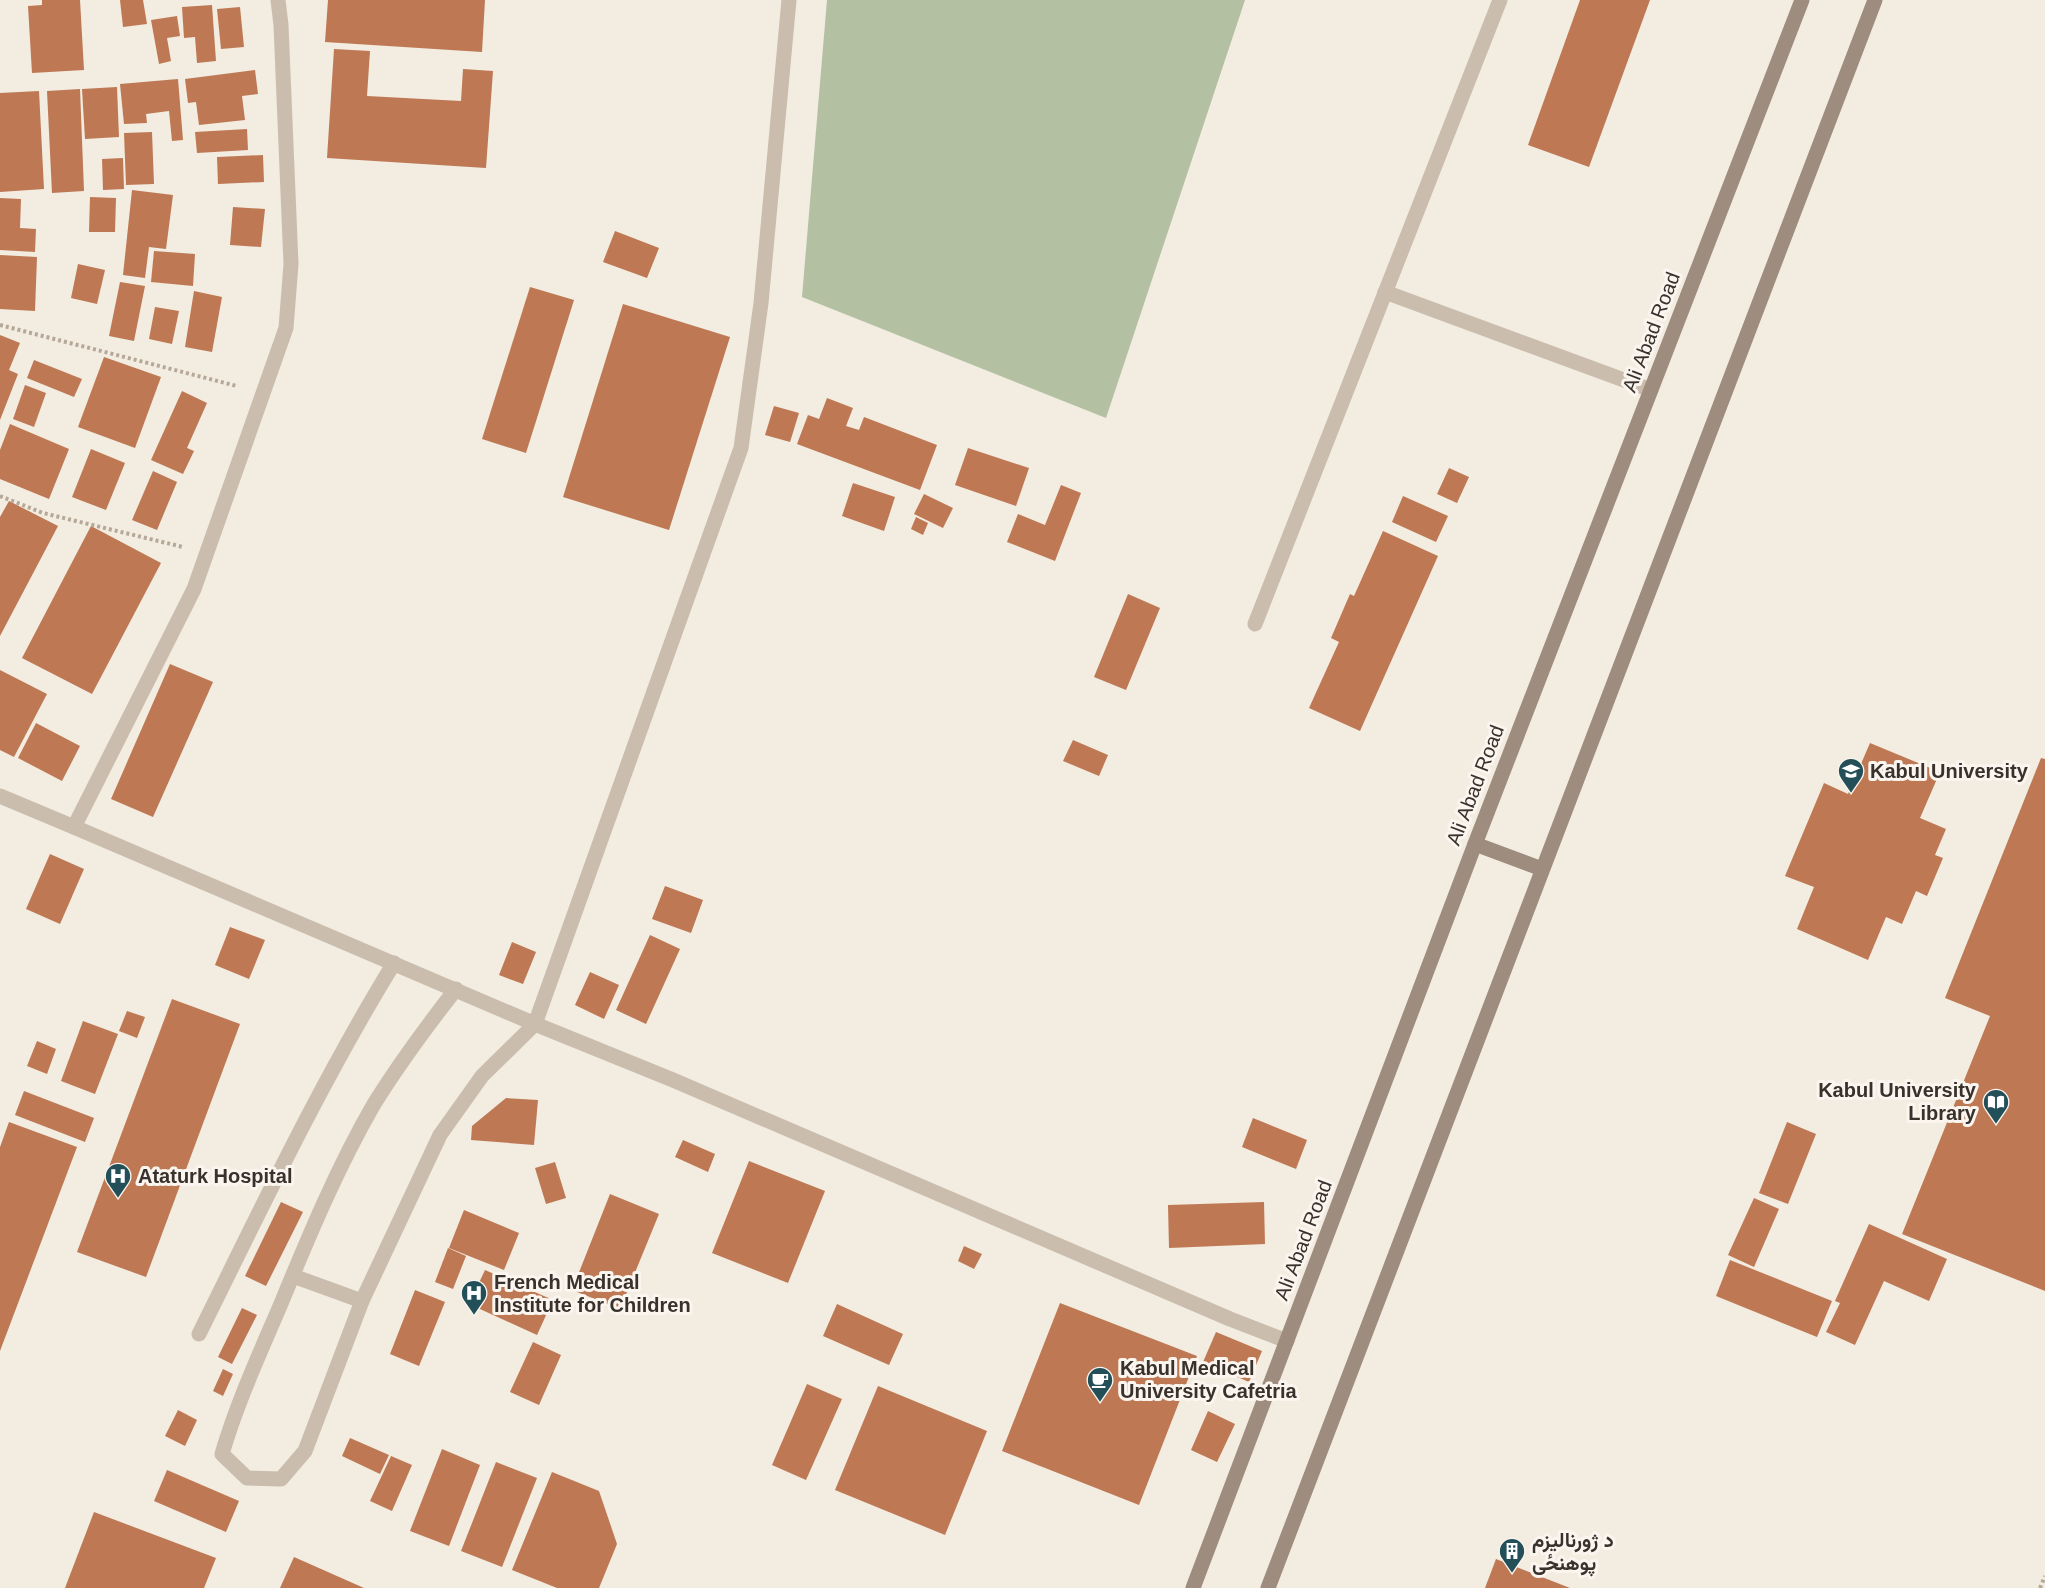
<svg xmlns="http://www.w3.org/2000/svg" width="2045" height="1588" font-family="Arial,Vazirmatn,sans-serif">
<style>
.green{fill:#b3c1a2}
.building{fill:#be7853}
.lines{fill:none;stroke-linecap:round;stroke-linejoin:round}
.path{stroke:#b6a898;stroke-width:4;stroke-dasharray:3 3;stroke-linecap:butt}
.lane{stroke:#cabdad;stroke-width:15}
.street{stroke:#cabdad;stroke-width:15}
.secondary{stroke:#9e8d7f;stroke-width:15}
.labels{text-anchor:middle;stroke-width:6;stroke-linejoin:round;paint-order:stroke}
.street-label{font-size:20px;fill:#39312b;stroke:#faf5ee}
.poi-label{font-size:20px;font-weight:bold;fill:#39312b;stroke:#faf5ee;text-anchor:start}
</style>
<rect width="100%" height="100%" fill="#f2ece1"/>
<!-- green -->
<polygon class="green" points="827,0 1245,0 1106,418 802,297"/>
<!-- building -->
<g class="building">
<polygon points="42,0 80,0 84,70 32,73 28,6 42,5"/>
<polygon points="120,0 143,0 147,24 123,27"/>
<polygon points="328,0 485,0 482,52 325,42"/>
<polygon points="1580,0 1650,0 1589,167 1528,145"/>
<polygon points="212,5 216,61 197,63 195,37 184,38 182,7"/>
<polygon points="240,7 244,47 221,49 217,9"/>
<polygon points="177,16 180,36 167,38 171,61 159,64 151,20"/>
<polygon points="334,49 370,51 367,96 461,101 463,69 493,71 486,168 327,158"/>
<polygon points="255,70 258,94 242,96 245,120 199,125 196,102 188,103 185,79"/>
<polygon points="178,79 183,140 172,141 169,111 146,114 147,123 124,124 120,84"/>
<polygon points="117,87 119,137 85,139 82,89"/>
<polygon points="80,89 84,191 52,193 47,91"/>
<polygon points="39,91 44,189 0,192 0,93"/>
<polygon points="247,129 248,150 197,153 195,132"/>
<polygon points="152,132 154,184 126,185 124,133"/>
<polygon points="263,155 264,182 218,184 217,157"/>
<polygon points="123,158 124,189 103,190 102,159"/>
<polygon points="132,190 173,195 166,249 149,247 145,278 123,275"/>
<polygon points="90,197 116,198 115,232 89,232"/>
<polygon points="0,198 21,199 20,228 36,229 35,252 0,250"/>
<polygon points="233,207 265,209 261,247 230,245"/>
<polygon points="615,231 659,248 647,278 603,262"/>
<polygon points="154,251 195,254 193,286 151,282"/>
<polygon points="0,255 37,257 35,311 0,309"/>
<polygon points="78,264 105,270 97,304 71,298"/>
<polygon points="120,282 145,286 134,341 109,336"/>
<polygon points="530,287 574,300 526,453 482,439"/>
<polygon points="194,291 222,297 212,352 185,347"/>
<polygon points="623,304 730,337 669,530 563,497"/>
<polygon points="155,307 179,311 172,344 149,339"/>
<polygon points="0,335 20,343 9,370 18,374 0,420"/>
<polygon points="104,357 161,377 135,448 78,427"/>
<polygon points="34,360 82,379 74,397 27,378"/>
<polygon points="25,385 46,393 34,427 13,419"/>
<polygon points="182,391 207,403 187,448 194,451 183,474 151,460"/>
<polygon points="827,398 853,408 846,426 859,430 864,417 937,445 920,490 797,444 808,415 819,419"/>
<polygon points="774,406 799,413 790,442 765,435"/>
<polygon points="10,424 69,449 49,499 0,479 0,450"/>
<polygon points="968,448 1029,468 1016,506 955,485"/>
<polygon points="91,449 125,463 106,510 72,497"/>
<polygon points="1449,468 1469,477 1457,503 1437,494"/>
<polygon points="153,471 177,482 157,530 132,520"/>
<polygon points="853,483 895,497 884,531 842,516"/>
<polygon points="1061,485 1081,493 1055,561 1007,542 1018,514 1045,525"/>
<polygon points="924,494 953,508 943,528 914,514"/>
<polygon points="1403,496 1448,516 1436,542 1392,522"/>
<polygon points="9,501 58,526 0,636 0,517"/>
<polygon points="916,517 928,523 923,535 911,529"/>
<polygon points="91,526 161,563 92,694 22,658"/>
<polygon points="1383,531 1438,556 1360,731 1309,708 1339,642 1331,638 1350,594 1354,596"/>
<polygon points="1128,594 1160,608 1126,690 1094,677"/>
<polygon points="170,664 213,682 153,817 111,799"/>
<polygon points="0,670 47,694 14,757 0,750"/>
<polygon points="36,723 80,746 62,781 18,758"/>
<polygon points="1073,740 1108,755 1099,776 1063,761"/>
<polygon points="1870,743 1940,772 1920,818 1946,829 1935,855 1943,858 1927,896 1916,891 1902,924 1886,917 1868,960 1797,929 1814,887 1785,876 1824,783 1848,794"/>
<polygon points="2041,758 2045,759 2045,1291 1902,1234 1990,1016 1945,998"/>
<polygon points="50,854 84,869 60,924 26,909"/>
<polygon points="665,886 703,900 691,933 652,919"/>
<polygon points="230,927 265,940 249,979 215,965"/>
<polygon points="650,935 680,949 646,1024 616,1010"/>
<polygon points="512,942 536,952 523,984 499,975"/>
<polygon points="590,972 619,985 604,1019 575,1005"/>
<polygon points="172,999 240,1024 146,1277 77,1252"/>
<polygon points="127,1011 145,1017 137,1038 119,1031"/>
<polygon points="83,1021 118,1034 95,1094 61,1081"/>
<polygon points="37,1041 56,1049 47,1074 27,1066"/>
<polygon points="24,1091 94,1118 85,1142 15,1115"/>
<polygon points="506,1098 538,1100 534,1145 471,1140 472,1126"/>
<polygon points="1253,1118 1307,1140 1296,1169 1242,1147"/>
<polygon points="9,1122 77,1147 0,1351 0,1147"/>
<polygon points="1787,1122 1816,1134 1788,1204 1759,1193"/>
<polygon points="683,1140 715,1154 708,1172 675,1157"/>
<polygon points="749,1161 825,1191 788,1283 712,1253"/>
<polygon points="555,1162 566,1198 546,1204 535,1168"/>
<polygon points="610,1194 659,1214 620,1309 572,1290"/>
<polygon points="1754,1198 1779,1209 1754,1267 1728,1255"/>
<polygon points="281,1202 303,1212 266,1286 245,1276"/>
<polygon points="1264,1202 1265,1244 1169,1248 1168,1205"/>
<polygon points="464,1210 519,1233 504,1270 449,1248"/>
<polygon points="1869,1224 1947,1259 1929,1301 1884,1281 1855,1345 1826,1332 1840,1303 1835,1301"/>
<polygon points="964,1246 982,1254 974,1269 958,1261"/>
<polygon points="448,1248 466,1256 453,1289 435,1282"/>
<polygon points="1730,1260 1832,1301 1817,1337 1716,1296"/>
<polygon points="485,1270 553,1300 537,1335 469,1304"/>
<polygon points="415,1290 445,1302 419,1366 390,1354"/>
<polygon points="1060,1303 1197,1356 1139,1505 1002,1451"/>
<polygon points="837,1304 903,1334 889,1365 823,1336"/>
<polygon points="242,1308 257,1315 232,1364 218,1357"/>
<polygon points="1216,1332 1262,1351 1249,1382 1203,1362"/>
<polygon points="533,1342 561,1355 539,1405 510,1392"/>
<polygon points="223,1369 233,1374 223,1396 213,1391"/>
<polygon points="807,1384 842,1399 806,1480 772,1465"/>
<polygon points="878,1386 987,1431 945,1535 835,1490"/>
<polygon points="178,1410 197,1420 185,1446 165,1436"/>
<polygon points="1208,1411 1235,1424 1217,1462 1191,1450"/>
<polygon points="350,1438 389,1455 380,1474 342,1456"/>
<polygon points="442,1449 480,1465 449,1546 410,1531"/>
<polygon points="391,1456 412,1465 392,1511 370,1501"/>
<polygon points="496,1462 537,1478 502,1567 461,1551"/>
<polygon points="167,1470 239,1501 226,1532 154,1501"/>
<polygon points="552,1472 599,1491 617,1544 599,1588 557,1588 512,1570"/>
<polygon points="94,1512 216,1558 204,1588 65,1588"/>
<polygon points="294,1557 364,1588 280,1588"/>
<polygon points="1496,1559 1570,1588 1485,1588"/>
</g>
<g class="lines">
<!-- path -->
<g class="path">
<polyline points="0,325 237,386"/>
<polyline points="0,496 43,513 183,547"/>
<polyline points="2040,1588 2045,1576"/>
</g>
<!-- lane -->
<g class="lane">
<path d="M 456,989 C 427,1026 399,1064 374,1104 C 337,1168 308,1238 280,1306 C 259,1355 237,1403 222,1454 L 247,1478 L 281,1479 L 305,1451 L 362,1301 L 440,1135 L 482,1076 L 535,1024"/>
<polyline points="293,1276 362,1301"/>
<path d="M 199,1334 C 261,1209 321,1082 394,963"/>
</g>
<!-- street -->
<g class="street">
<polyline points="1385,292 1651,390"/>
<polyline points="1255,624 1500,0"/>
<polyline points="0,796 74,827 194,589 286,328 291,264 281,25 278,0"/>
<polyline points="74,827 535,1024 673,1080 1230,1319 1287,1341"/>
<polyline points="535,1024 741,448 761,303 789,0"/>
</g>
<!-- secondary -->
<g class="secondary">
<polyline points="1475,844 1542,869"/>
<polyline points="1193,1588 1475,844 1802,0"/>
<polyline points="1268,1588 1875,0"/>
</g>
</g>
<!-- icons -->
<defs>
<g id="university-pin" transform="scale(1.35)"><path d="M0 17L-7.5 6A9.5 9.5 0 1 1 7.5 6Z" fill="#234f58" stroke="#faf5ee"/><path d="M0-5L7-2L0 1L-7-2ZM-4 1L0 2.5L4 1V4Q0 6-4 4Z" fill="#fff"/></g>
<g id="library-pin" transform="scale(1.35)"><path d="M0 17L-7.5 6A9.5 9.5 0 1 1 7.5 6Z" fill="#234f58" stroke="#faf5ee"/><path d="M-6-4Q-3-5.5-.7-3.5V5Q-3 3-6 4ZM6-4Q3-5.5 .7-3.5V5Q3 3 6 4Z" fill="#fff"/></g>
<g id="hospital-pin" transform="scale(1.35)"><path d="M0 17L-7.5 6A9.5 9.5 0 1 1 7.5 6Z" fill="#234f58" stroke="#faf5ee"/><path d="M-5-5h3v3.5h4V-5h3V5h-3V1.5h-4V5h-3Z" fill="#fff"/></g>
<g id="cafe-pin" transform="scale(1.35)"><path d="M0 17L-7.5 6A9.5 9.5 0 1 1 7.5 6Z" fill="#234f58" stroke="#faf5ee"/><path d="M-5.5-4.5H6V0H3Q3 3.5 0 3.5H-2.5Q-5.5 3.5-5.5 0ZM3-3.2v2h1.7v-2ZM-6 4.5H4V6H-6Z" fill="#fff"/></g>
<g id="building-pin" transform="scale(1.35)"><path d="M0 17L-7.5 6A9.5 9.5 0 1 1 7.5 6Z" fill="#234f58" stroke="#faf5ee"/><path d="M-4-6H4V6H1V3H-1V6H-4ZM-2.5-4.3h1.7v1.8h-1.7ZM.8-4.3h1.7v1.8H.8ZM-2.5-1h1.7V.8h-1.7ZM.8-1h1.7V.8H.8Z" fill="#fff"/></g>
</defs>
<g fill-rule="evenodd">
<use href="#university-pin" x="1851" y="771"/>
<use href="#library-pin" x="1996" y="1102"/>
<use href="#hospital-pin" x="118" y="1176"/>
<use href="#hospital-pin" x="474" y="1293"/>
<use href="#cafe-pin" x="1100" y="1380"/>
<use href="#building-pin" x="1512" y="1551"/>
</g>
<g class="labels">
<!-- street labels -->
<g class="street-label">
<text transform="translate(1651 332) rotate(-69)" y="7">Ali Abad Road</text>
<text transform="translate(1475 785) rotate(-69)" y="7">Ali Abad Road</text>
<text transform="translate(1303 1240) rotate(-69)" y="7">Ali Abad Road</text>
</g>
<!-- poi labels -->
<g class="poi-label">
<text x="1870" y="778">Kabul University</text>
<text x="1976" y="1097" text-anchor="end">Kabul University<tspan x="1976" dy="23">Library</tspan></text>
<text x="138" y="1183">Ataturk Hospital</text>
<text x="494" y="1289">French Medical<tspan x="494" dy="23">Institute for Children</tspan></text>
<text x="1120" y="1375">Kabul Medical<tspan x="1120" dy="23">University Cafetria</tspan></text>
<text x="1532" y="1547">د ژورنالیزم<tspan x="1532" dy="23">پوهنحٔی</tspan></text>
</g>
</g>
</svg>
